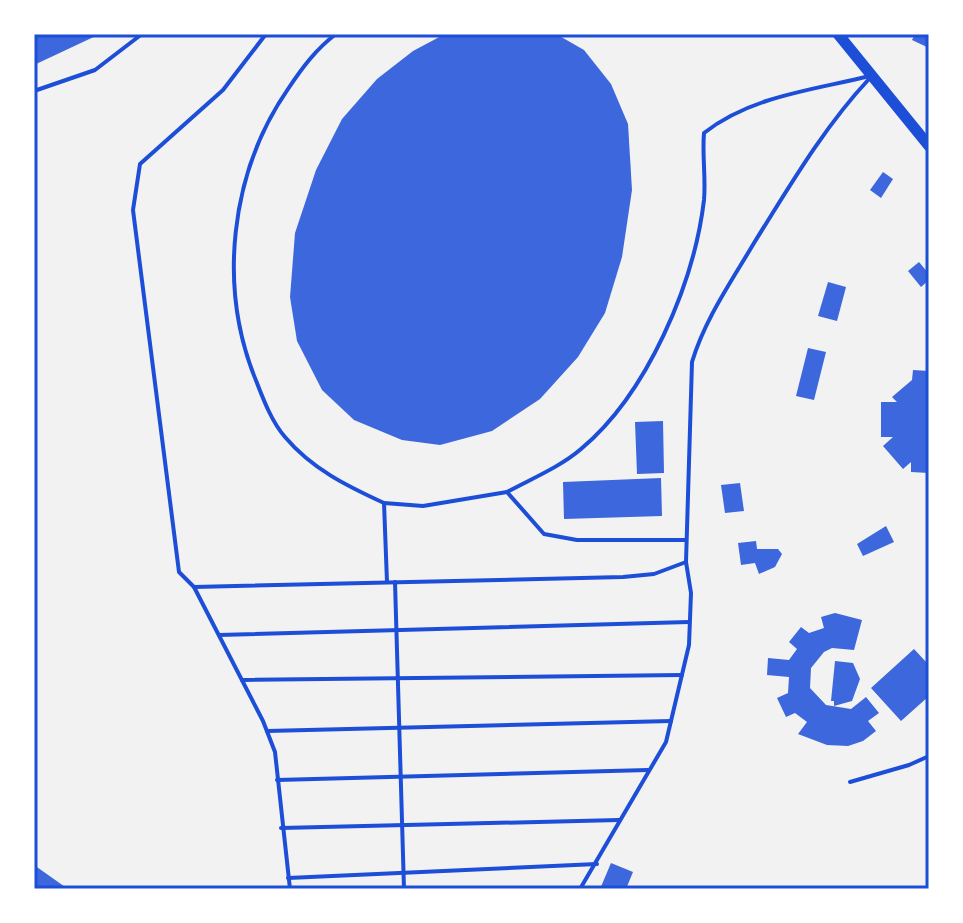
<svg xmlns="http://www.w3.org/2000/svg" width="963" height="923" font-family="'Nunito Sans',sans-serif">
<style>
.building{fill:#3d67dc}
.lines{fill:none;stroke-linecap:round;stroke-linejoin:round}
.service{stroke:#1d4ed8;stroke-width:4}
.tertiary{stroke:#1d4ed8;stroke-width:11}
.neatline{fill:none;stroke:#1d4ed8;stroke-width:3}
</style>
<rect width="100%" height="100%" fill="#f2f2f2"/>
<!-- building -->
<g class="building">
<polygon points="34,34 100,34 34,65"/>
<polygon points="445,34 556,34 584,50 611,84 628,124 632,190 622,257 605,313 578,357 540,399 492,431 440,445 402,440 354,420 322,390 297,341 290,297 295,233 316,170 342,119 377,79 413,51"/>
<polygon points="915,34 929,34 929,48 912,40"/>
<polygon points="883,172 893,179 881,198 870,190"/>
<polygon points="919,262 929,274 929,280 921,287 908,271"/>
<polygon points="828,282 846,287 837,321 818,316"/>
<polygon points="808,348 826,352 814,400 796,396"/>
<polygon points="913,370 929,371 929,473 911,472 911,462 903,469 883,446 893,437 881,437 881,402 897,402 892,397 912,380"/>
<polygon points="663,421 664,473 637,474 635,422"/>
<polygon points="661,478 662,516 564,519 563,482"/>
<polygon points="740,483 744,511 725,513 721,485"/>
<polygon points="886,526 894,542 863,556 857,544"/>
<polygon points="756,541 757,549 778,549 782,554 775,567 759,574 755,563 741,565 738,543"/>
<polygon points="835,613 862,620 854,650 832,648 824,652 811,668 810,688 826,705 851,709 866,697 879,713 868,721 876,731 863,741 848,746 827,745 798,734 807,722 795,713 786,717 777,698 788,693 789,677 767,675 768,658 789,660 797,649 789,642 801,627 809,633 824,628 821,617"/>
<polygon points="914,649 927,663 929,661 929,696 901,721 871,688"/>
<polygon points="835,661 853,663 860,679 852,701 834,706 834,701 831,701"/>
<polygon points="611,863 633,872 626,889 600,889"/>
<polygon points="34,865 68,889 34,889"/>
</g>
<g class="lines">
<!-- service -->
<g class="service">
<path d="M 266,34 L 223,90 L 140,164 L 133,210 L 179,572 L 194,587 L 623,577 L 654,574 L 686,562 L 692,362 C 705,319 731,282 754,243 C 789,187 824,127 869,79"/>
<path d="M 336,34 C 316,49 302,68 288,89 C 230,173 217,288 257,383 C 264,401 272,422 285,437 C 312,469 347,486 384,503 L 387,582"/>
<polyline points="34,91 95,70 142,34"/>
<path d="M 507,492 C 531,479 560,467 581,449 C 647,394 694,284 704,200 C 706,178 702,155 704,133 C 751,96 813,90 870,76"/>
<polyline points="384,503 423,506 507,492 544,534 577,540 686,540"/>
<polyline points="395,582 404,889"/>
<polyline points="194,587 263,721 275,752 290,889"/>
<polyline points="219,635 689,622"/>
<polyline points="242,680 682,675"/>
<polyline points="267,731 671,721"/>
<polyline points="277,780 648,770"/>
<polyline points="850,782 909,765 929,756"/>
<polyline points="281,828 619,820"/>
<polyline points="288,878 597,864"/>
<polyline points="580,889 666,742 689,645 691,593 686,562"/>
</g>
<!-- tertiary -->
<polyline class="tertiary" points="838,34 929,146"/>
</g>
<!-- border -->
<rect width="963" height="923" fill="none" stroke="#ffffff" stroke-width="72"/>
<rect x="36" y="36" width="891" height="851" class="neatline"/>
</svg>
